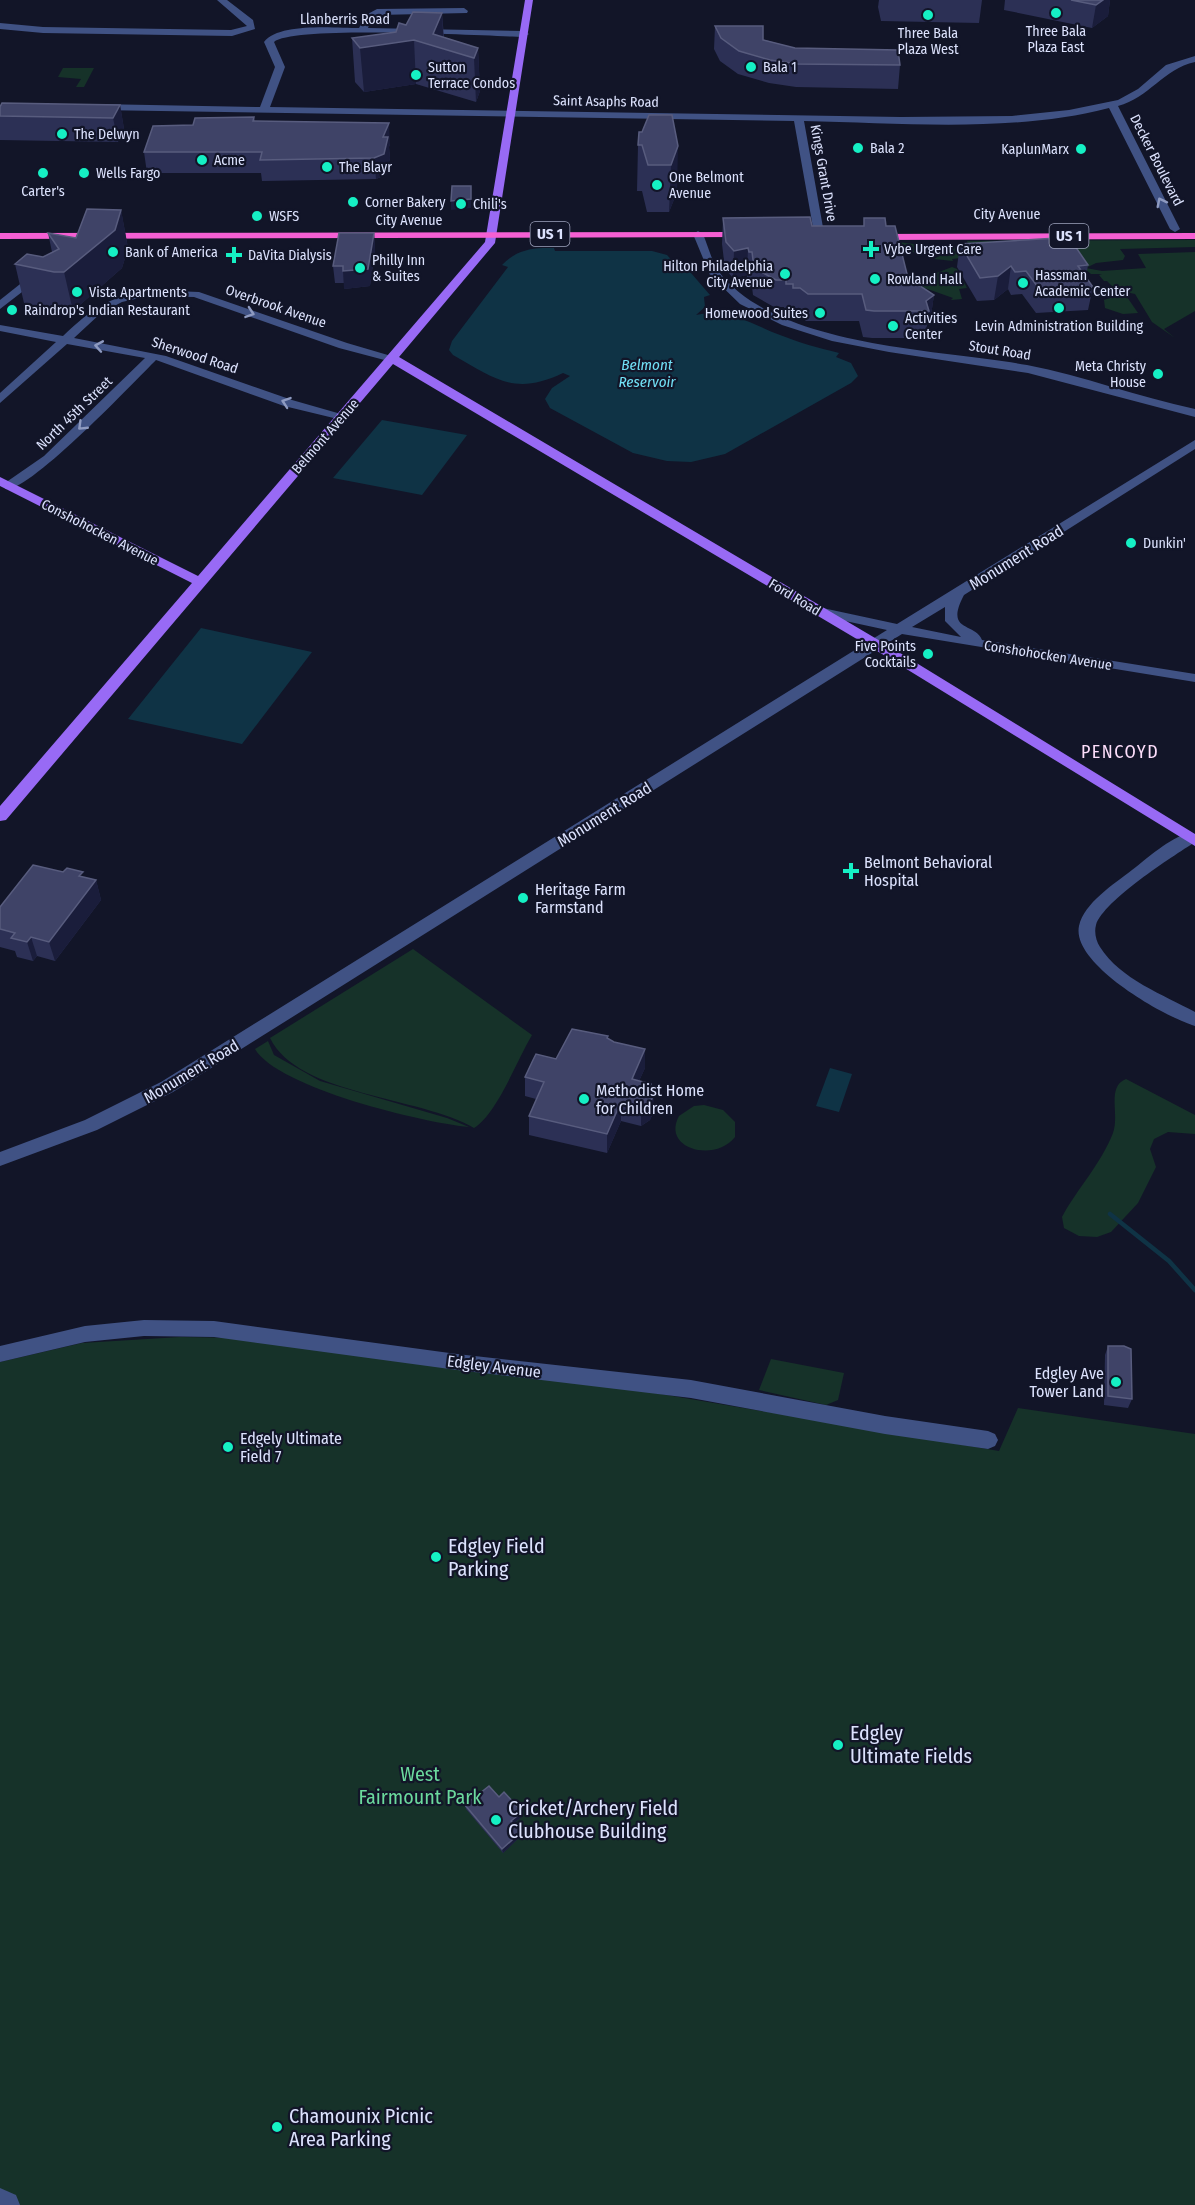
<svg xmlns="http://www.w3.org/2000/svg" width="1195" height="2205" font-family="'Fira Sans Condensed',sans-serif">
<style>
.green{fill:#163229}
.water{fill:#0f3345}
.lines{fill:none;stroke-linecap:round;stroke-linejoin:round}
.stream{stroke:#0f3345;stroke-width:4.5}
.minor{fill:#405284;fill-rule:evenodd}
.major{fill:#986af5;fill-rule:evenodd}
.highway{fill:#f55fd3;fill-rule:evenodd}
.wall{fill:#2c3055}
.shaded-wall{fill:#1a1d3b}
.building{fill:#3f4367;stroke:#585c7e;stroke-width:1.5}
.oneway{stroke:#8e9ac0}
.poi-dot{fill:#15f0c4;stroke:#121528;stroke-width:2}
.labels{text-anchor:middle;stroke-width:4.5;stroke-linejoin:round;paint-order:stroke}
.far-street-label{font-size:14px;fill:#dce2fd;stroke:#121528}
.far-poi-label{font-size:14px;fill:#dce2fd;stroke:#121528;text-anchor:start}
.shield{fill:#121528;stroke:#9fa4bd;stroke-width:1.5}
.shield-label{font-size:15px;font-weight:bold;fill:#dce2fd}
.far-water-label{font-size:15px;font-style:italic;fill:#71e0f6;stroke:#121528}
.street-label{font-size:16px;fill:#dce2fd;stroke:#121528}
.poi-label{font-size:16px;fill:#dce2fd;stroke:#121528;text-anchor:start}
.neighbourhood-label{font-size:18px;letter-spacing:1.5px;fill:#fddefb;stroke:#121528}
.near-poi-label{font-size:20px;fill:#dce2fd;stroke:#121528;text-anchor:start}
.near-park-label{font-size:20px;fill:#6bd99d;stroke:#121528}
</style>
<rect width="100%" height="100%" fill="#121528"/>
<!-- green -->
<g class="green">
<polygon points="63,68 94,68 84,87 76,87 81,79 58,77"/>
<polygon points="1195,240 1195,247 1120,249 1125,256 1123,260 1096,263 1086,268 1102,271 1146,268 1138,254 1195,252 1195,311 1164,329 1175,338 1152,322 1135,294 1116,290 1107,281 1104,281 1099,275 1102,274 1091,274 1085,269 960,258 952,259 953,261 934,259 947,252 950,245 958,247 968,244 967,241"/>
<path d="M 899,242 L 936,247 L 943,245 L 943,247 C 931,261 909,249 893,249 L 894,244 Z"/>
<polygon points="952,267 957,269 967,288 959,289 962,299 951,300 953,298 919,286 926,277"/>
<polygon points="1116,296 1127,297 1138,313 1123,314 1105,308 1104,300"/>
<path d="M 413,949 L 532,1035 C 517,1060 497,1114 474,1128 C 420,1096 298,1096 270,1038 Z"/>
<path d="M 268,1041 L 274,1055 L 320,1081 L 447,1118 L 469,1127 C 424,1123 278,1088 255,1049 Z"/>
<path d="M 1126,1079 L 1195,1115 L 1195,1134 L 1168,1132 L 1154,1139 L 1150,1149 L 1156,1167 L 1138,1203 L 1111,1232 L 1097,1237 L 1079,1236 L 1064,1228 L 1062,1217 C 1077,1189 1101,1164 1113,1133 C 1120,1114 1106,1087 1126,1079 Z"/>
<path d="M 704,1105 L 723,1110 L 735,1122 L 735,1137 C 715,1163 661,1149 679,1116 L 694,1106 Z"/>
<polygon points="180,1337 241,1338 649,1392 999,1451 1018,1408 1195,1434 1195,2205 0,2205 0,1362 82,1343"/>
<polygon points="771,1359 844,1373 838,1400 826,1405 759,1390"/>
</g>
<!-- water -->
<g class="water">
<path d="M 548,248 L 554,248 L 555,251 L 652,251 L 667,255 L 677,266 L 685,266 L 710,295 L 704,297 L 705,307 L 696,315 C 728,307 751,324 780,335 C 800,343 819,348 839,353 L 836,357 L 851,363 L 858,376 L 851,383 L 725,454 L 691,462 L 667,461 L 633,453 L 550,408 L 545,399 L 552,388 L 570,376 L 563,373 C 515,396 495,379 453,355 L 449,350 L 452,341 L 508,267 L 502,265 C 515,251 530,248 548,248 Z"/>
<polygon points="382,420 467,435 422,495 333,478"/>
<polygon points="201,628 312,652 242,744 128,719"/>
<polygon points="830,1068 852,1074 839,1112 816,1106"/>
</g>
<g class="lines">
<!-- stream -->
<polyline class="stream" points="1110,1214 1169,1261 1195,1290"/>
<!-- minor -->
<g class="minor">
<polygon points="217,0 227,0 253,20 255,29 232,36 43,33 0,29 0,23 43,27 231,30 247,26"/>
<path d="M 464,8 L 468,11 L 467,13 L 378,15 L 371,21 L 368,28 L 524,31 L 529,34 L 524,37 C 486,36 294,25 274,42 L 285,67 L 270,107 L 901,117 L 1012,116 L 1069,110 L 1118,100 L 1138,89 L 1166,65 L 1195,56 L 1195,62 C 1163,69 1149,98 1118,106 L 1180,229 L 1175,232 L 1170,229 L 1109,108 C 1014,133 902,123 804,121 L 824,233 L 819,236 L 814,233 L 794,121 L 97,110 L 92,107 L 97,104 L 260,107 L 275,67 L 264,42 C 279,22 336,28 359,28 L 366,15 L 377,9 Z"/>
<path d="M 698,231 L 703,234 C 708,246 712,262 719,272 C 778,348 939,349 1027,365 C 1084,376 1138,397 1195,409 L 1195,417 L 1028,373 L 889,352 L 832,341 L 782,325 L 740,304 L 710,275 L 693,234 Z"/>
<polygon points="34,273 44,275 0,309 0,300"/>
<path d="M 148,290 L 199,292 L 347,343 L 398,358 L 392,362 L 339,348 L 194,297 L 148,296 L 122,302 L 101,313 L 74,338 L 166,356 L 292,400 L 348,416 L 342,420 L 284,406 L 156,360 C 135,381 28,494 5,489 L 5,483 L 44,456 L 145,358 L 67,344 L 0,403 L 0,393 L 56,342 L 0,331 L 0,325 L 63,336 C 94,307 106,299 148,290 Z"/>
<path d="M 1195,440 L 1195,449 L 964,595 C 944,633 975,622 982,640 L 1195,674 L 1195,682 L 902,634 L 173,1092 L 97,1130 L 0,1166 L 0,1152 L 85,1120 L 161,1082 L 887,630 L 813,614 L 813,608 L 818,607 L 897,624 ZM 945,607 L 945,621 L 961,637 L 912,627 Z"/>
<path d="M 1189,833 L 1195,834 L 1195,842 C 1172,857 1104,900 1096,925 C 1094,932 1096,941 1100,947 C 1120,979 1164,995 1195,1012 L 1195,1026 C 1165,1017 1071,964 1079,926 C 1084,903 1114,884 1132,870 C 1148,858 1169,838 1189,833 Z"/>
<polygon points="144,1320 214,1321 457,1354 691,1380 885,1416 988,1431 995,1434 998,1440 995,1446 988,1449 885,1434 691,1398 457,1370 214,1337 144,1336 85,1342 0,1362 0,1346 85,1326"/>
<polygon points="0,2188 16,2195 20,2205 0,2205"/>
</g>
<!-- major -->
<polygon class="major" points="525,0 533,0 495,243 399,357 892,648 1195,834 1195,846 882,654 393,364 6,820 0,821 0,806 192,583 0,486 0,477 198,576 485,242"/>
<!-- highway -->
<g class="highway">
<polygon points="750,232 751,234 746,237 0,239 0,233"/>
<polygon points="1195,233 1195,239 873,240 868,237 873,234"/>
</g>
</g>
<!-- wall -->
<g class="wall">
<polygon points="879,0 982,0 979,23 881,21 878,7"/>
<polygon points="1005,0 1110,0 1108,16 1092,28 1004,10"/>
<polygon points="442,13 444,37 478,48 480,91 476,102 416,84 364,92 355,82 352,38 396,32 406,25"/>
<polygon points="715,26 795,48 900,65 898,89 796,87 769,83 738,74 720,61 714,49"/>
<polygon points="120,105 124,129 118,142 0,140 0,107"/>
<polygon points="672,115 677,192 669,212 647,212 642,191 637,191 638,145 642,132"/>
<polygon points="254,117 255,121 390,144 389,147 390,158 386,175 376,179 262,181 261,173 147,173 144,152"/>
<polygon points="121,210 128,248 122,268 73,311 62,311 24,303 15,264 43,257 52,252 48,233 76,238"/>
<polygon points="723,218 812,226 886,226 908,278 934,295 930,322 927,325 925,338 872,338 863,337 859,321 806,321 798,315 791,315 790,312 784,311 784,307 774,307 753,295 751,279 747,279 747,275 733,278 725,269 722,244"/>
<polygon points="374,233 375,250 370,286 344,289 344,283 335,283 333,266"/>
<polygon points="960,244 1061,244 1088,265 1086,277 1093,287 1088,310 1036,313 1022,294 1011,295 1008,289 994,300 977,301 957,267"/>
<polygon points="85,878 96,880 101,900 55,961 37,956 33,961 17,957 15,951 0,947 0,907"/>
<polygon points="608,1036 608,1038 614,1042 645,1049 645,1068 639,1081 651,1090 653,1113 650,1120 641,1126 621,1121 607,1153 529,1135 529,1116 536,1099 525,1096 525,1077 556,1059"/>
<polygon points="1108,1346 1132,1399 1128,1408 1104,1405 1105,1355"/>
<polygon points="499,1797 522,1812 523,1816 513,1824 521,1836 503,1853 466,1809 465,1805"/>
</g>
<!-- shaded-wall -->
<g class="shaded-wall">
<polygon points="1103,0 1110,0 1108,16 1092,28 1096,5"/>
<polygon points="442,13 444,50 433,34"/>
<polygon points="414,40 416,84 364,92 360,48"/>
<polygon points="478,48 480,91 476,102 474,58"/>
<polygon points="120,105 124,129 118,142 113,118"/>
<polygon points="389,123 390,144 389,147 390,158 386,175 376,179 374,158"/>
<polygon points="678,146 677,192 669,212 671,165"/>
<polygon points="471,186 471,208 451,210 451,201"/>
<polygon points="121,210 128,248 122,268 73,311 64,272"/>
<polygon points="374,233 375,250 370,286 344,289 343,271"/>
<polygon points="748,248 747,275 733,278 734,251"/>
<polygon points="1011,266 1008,289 994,300 998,276"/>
<polygon points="934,295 930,322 927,325 929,311 926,301"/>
<polygon points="96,880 101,900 55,961 49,942"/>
<polygon points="31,937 37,956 33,961 27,942"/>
<polygon points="645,1049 645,1068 631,1098 632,1079"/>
<polygon points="651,1084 651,1100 654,1094 653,1113 650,1120 641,1126 641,1107"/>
<polygon points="621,1102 621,1121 607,1153 607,1134"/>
<polygon points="522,1812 523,1816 512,1825 511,1821"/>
<polygon points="521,1832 521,1836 503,1853 502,1849"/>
</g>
<!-- building -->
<g class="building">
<polygon points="1071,0 1103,0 1096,5"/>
<polygon points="413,12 442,13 433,34 478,48 474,58 414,40 360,48 352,38 396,32 399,23 406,25"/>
<polygon points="715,26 763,26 763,40 795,48 898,50 900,65 798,64 770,60 739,51 721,38"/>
<polygon points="2,103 120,105 113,118 0,116 0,107"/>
<polygon points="649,115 672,115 678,146 671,165 648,165 642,145 638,145 639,132 642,132"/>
<polygon points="254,117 253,121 389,123 383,137 388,137 384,154 374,158 260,160 262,152 144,152 153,126 193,125 195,118"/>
<polygon points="452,186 471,186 471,199 451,201"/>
<polygon points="87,209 121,210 115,230 64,272 54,272 15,264 27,254 43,257 59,249 48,233 76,238"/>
<polygon points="810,217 812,226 864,226 864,218 885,218 886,226 895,226 908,278 934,295 926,301 929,311 874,311 866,310 862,294 808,294 800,288 793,288 793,284 786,284 786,280 776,280 754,268 752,252 749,252 748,248 734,251 726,242 723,218"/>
<polygon points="339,233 374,233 368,269 343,271 343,266 333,266"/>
<polygon points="1057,238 1061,244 1075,246 1088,265 1078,266 1093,287 1040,290 1026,271 1015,272 1011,266 998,276 980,278 960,244"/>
<polygon points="33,865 63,872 67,868 83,872 79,876 96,880 49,942 31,937 27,942 11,938 15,933 0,929 0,907"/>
<polygon points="572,1029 608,1036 607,1038 614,1042 645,1049 632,1079 651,1084 650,1088 654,1094 651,1101 641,1107 621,1102 607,1134 529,1116 544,1082 525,1077 533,1060 536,1054 556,1059"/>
<polygon points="1108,1346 1124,1346 1131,1349 1132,1399 1108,1396"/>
<polygon points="489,1786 499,1797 504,1792 522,1812 511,1821 521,1832 502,1849 465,1805"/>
</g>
<!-- one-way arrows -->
<defs><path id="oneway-chevron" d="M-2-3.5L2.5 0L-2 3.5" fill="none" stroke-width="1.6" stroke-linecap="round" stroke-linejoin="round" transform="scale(1.5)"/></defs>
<g class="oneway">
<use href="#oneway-chevron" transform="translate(1161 202) rotate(-117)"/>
<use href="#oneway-chevron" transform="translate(250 313) rotate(19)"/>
<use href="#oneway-chevron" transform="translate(99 346) rotate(-170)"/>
<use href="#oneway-chevron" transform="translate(286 402) rotate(-161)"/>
<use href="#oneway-chevron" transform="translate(82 426) rotate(136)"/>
</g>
<!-- markers -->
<g class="poi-dot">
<circle cx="1056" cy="13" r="6"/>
<circle cx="928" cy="15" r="6"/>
<circle cx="751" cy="67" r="6"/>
<circle cx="416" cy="75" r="6"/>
<circle cx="62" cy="134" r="6"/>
<circle cx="858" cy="148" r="6"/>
<circle cx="1081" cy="149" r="6"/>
<circle cx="202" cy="160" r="6"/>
<circle cx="327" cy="167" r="6"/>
<circle cx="43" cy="173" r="6"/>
<circle cx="84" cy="173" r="6"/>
<circle cx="657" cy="185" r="6"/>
<circle cx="353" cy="202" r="6"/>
<circle cx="461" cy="204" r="6"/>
<circle cx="257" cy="216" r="6"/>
<path d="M868 240h6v6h6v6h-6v6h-6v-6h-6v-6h6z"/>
<circle cx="113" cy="252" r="6"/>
<path d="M231 246h6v6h6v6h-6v6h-6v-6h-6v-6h6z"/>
<circle cx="360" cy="268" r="6"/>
<circle cx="785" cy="274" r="6"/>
<circle cx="875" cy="279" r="6"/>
<circle cx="1023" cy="283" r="6"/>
<circle cx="77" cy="292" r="6"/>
<circle cx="1059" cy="308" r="6"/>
<circle cx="12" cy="310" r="6"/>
<circle cx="820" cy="313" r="6"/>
<circle cx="893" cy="326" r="6"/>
<circle cx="1158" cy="374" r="6"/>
<circle cx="1131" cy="543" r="6"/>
<circle cx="928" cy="654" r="6"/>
<path d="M848 862h6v6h6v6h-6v6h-6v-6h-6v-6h6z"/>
<circle cx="523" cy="898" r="6"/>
<circle cx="584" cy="1099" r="6"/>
<circle cx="1116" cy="1382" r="6"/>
<circle cx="228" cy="1447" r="6"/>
<circle cx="436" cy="1557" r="6"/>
<circle cx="838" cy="1745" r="6"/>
<circle cx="496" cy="1820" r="6"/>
<circle cx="277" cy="2127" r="6"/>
</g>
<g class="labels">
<!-- far-street labels -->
<g class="far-street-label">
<text x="345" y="24">Llanberris Road</text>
<text transform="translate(606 101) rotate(1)" y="5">Saint Asaphs Road</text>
<text transform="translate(1157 160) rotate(63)" y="5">Decker Boulevard</text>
<text transform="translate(824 173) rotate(80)" y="5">Kings Grant Drive</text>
<text x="1007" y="219">City Avenue</text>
<text x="409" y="225">City Avenue</text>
<text transform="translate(276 306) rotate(19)" y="5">Overbrook Avenue</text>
<text transform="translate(1000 350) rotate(9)" y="5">Stout Road</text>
<text transform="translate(195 355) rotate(18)" y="5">Sherwood Road</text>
<text transform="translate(74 413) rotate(-44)" y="5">North 45th Street</text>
<text transform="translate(325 436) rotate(-49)" y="5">Belmont Avenue</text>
<text transform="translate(100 532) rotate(27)" y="5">Conshohocken Avenue</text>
<text transform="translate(795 597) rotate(31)" y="5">Ford Road</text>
<text transform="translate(1048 655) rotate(9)" y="5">Conshohocken Avenue</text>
</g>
<!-- far-poi labels -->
<g class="far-poi-label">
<text x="1056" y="36" text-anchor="middle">Three Bala<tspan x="1056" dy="16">Plaza East</tspan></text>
<text x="928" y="38" text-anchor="middle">Three Bala<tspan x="928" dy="16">Plaza West</tspan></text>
<text x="428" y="72">Sutton<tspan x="428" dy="16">Terrace Condos</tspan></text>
<text x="763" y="72">Bala 1</text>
<text x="74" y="139">The Delwyn</text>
<text x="870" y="153">Bala 2</text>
<text x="1069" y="154" text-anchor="end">KaplunMarx</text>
<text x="214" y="165">Acme</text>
<text x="339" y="172">The Blayr</text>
<text x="96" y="178">Wells Fargo</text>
<text x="669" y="182">One Belmont<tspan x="669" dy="16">Avenue</tspan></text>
<text x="43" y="196" text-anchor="middle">Carter's</text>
<text x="365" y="207">Corner Bakery</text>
<text x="473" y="209">Chili's</text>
<text x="269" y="221">WSFS</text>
<text x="884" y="254">Vybe Urgent Care</text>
<text x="125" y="257">Bank of America</text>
<text x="248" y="260">DaVita Dialysis</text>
<text x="372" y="265">Philly Inn<tspan x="372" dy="16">&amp; Suites</tspan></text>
<text x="773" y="271" text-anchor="end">Hilton Philadelphia<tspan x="773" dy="16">City Avenue</tspan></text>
<text x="1035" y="280">Hassman<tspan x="1035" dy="16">Academic Center</tspan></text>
<text x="887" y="284">Rowland Hall</text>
<text x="89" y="297">Vista Apartments</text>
<text x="24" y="315">Raindrop's Indian Restaurant</text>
<text x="808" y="318" text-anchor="end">Homewood Suites</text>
<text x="905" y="323">Activities<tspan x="905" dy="16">Center</tspan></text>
<text x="1059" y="331" text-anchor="middle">Levin Administration Building</text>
<text x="1146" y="371" text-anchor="end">Meta Christy<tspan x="1146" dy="16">House</tspan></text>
<text x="1143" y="548">Dunkin'</text>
<text x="916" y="651" text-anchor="end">Five Points<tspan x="916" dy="16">Cocktails</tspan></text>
</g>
<!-- shield labels -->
<g class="shield">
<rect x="530.5" y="222" width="39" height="24" rx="4.5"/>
<rect x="1049.5" y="224" width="39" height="24" rx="4.5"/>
</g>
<g class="shield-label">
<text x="550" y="239">US 1</text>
<text x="1069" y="241">US 1</text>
</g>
<!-- far-water labels -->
<g class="far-water-label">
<text x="647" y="370">Belmont<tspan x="647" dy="17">Reservoir</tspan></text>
</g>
<!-- street labels -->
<g class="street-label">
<text transform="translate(1016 557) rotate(-32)" y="6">Monument Road</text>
<text transform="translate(604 814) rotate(-32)" y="6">Monument Road</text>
<text transform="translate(191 1071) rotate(-31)" y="6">Monument Road</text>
<text transform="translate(494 1366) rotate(7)" y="6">Edgley Avenue</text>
</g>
<!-- poi labels -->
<g class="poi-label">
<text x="864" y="868">Belmont Behavioral<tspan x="864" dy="18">Hospital</tspan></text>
<text x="535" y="895">Heritage Farm<tspan x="535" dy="18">Farmstand</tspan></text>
<text x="596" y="1096">Methodist Home<tspan x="596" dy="18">for Children</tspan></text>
<text x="1104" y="1379" text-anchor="end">Edgley Ave<tspan x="1104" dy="18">Tower Land</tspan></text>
<text x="240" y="1444">Edgely Ultimate<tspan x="240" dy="18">Field 7</tspan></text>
</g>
<!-- neighbourhood labels -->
<g class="neighbourhood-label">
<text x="1120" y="758">PENCOYD</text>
</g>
<!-- near-poi labels -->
<g class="near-poi-label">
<text x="448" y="1553">Edgley Field<tspan x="448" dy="23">Parking</tspan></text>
<text x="850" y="1740">Edgley<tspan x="850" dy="23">Ultimate Fields</tspan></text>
<text x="508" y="1815">Cricket/Archery Field<tspan x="508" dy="23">Clubhouse Building</tspan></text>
<text x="289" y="2123">Chamounix Picnic<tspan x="289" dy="23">Area Parking</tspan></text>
</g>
<!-- near-park labels -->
<g class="near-park-label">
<text x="420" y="1781">West<tspan x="420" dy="23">Fairmount Park</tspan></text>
</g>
</g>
</svg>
